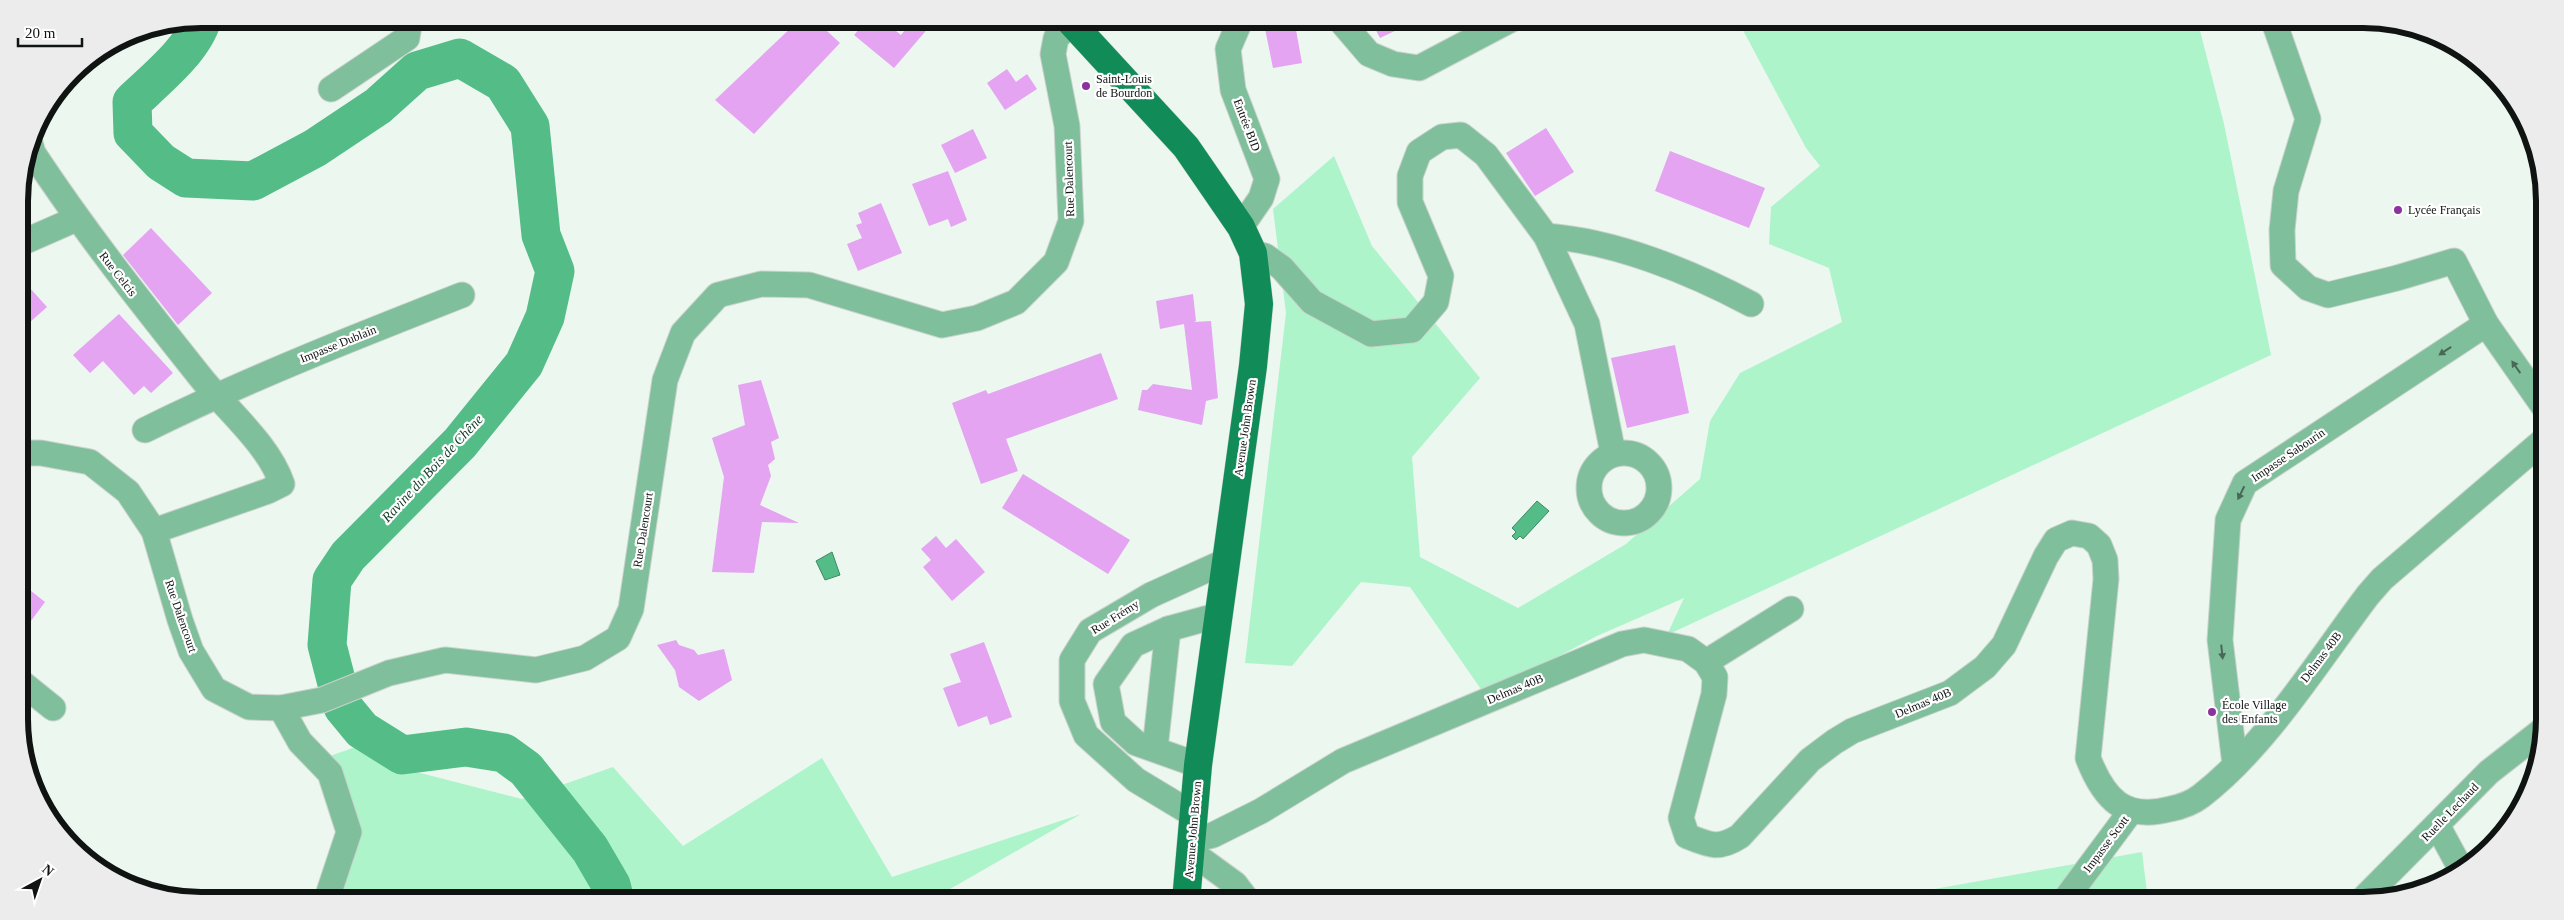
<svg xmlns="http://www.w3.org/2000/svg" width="2564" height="920" font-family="Georgia,serif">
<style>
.green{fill:#adf4cb}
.water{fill:#54bc86;stroke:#3f8963}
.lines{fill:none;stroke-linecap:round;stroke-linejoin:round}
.river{stroke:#54bc86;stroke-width:39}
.building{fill:#e4a4f1}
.minor-casing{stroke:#c9d3cc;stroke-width:27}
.major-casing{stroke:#c9d3cc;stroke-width:29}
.minor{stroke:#80bf9b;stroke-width:25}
.major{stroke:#118b58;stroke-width:28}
.oneway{fill:#486956}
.poi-dot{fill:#8c329e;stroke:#fff;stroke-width:2}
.labels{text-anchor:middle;stroke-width:4.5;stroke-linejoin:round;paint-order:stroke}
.poi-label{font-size:12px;fill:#0f1311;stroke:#fff;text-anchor:start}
.street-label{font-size:12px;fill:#0f1311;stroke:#fff}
.water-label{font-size:14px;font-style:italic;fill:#0e3b25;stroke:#fff}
.rim{fill:none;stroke:#0f1311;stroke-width:6}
</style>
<rect width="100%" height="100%" fill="#ecf7f0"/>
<!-- green -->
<g class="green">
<polygon points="1737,19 2197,19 2224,124 2271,355 1667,635 1684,598 1597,636 1485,695 1410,587 1361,582 1292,666 1245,663 1286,313 1273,209 1334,156 1372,246 1480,378 1412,457 1420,557 1518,608 1626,544 1700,479 1710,421 1740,373 1842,322 1829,268 1769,244 1771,207 1820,166 1806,148"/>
<polygon points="361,745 393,766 522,799 613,767 683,846 822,758 892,877 1081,814 929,901 339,901 335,886 362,830 330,756"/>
<polygon points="2142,852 2148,901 1867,901"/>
</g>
<!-- water -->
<g class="water">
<polygon points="1537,501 1549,511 1523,539 1520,536 1516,540 1512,536 1516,532 1512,528"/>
<polygon points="832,552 840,575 825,580 816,561"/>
</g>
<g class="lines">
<!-- river -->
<path class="river" d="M 202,19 C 193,50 155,80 132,102 L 133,133 L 161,162 L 186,178 L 253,181 L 315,148 L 378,106 L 417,71 L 460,58 L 503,83 L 530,126 L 541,235 L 555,271 L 545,317 L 524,364 L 460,443 L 348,556 L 332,580 L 327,645 L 343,707 L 362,730 L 402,755 L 466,747 L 504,753 L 526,769 L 590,849 L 611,885 L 615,901"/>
</g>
<!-- building -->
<g class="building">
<polygon points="814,19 840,43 754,134 715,100 796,23 804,31"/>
<polygon points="868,19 881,19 901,35 914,19 936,19 894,68 854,35"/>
<polygon points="1263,19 1294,19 1302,63 1273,68"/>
<polygon points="1370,19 1420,19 1380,38"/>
<polygon points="1007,69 1016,82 1027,74 1037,89 1005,110 987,83"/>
<polygon points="1546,128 1574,172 1535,196 1506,153"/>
<polygon points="973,129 987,158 955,173 941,145"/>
<polygon points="1670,151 1765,188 1749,228 1655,191"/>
<polygon points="948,171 967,220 951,227 948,219 929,226 912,184"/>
<polygon points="881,203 902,253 858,271 847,244 862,238 856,225 862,223 858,213"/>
<polygon points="151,228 212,293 178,325 123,255"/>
<polygon points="20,277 47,307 20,331"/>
<polygon points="1193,294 1196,321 1194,322 1211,321 1218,398 1206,401 1202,425 1138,410 1142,390 1147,390 1153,384 1192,390 1184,324 1160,329 1156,301"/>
<polygon points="119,314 173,373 151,393 144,386 134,395 103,361 90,373 73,355"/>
<polygon points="1675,345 1689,413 1627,428 1611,358"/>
<polygon points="1101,353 1118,399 1006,439 1018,471 981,484 952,403 986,390 988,394"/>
<polygon points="761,380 779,438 771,442 775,459 768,465 771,476 760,505 799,523 762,522 754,573 712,572 724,477 712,438 745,425 738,385"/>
<polygon points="1023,474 1130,540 1108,574 1002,508"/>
<polygon points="936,536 946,548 956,539 985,572 952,601 923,567 931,560 921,549"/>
<polygon points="21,583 45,602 22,633"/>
<polygon points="676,640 679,645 694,650 698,655 724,649 732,680 699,701 679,687 675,670 657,645"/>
<polygon points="984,642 1012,717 990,725 987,716 958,727 943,688 961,682 950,654"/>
</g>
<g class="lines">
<!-- minor casing -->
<g class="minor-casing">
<g id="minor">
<polyline points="1241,19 1228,49 1233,90 1267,179 1261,198 1241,227"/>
<polyline points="1339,19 1369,54 1393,64 1419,68 1512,19"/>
<polyline points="2273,19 2308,119 2286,191 2282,230 2283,265 2308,288 2328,295 2397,278 2454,261 2486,324 2544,407"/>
<polyline points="331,89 407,38 410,19"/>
<path d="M 31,146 L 33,153 C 85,232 143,305 202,379 C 228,411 269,445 282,484 L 268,491 L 154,531"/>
<path d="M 1546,236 C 1615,241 1691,272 1751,304"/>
<polyline points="19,244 76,219"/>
<polyline points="1253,253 1265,256 1282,268 1312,302 1371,334 1412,330 1436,302 1441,276 1410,202 1410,176 1419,152 1442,137 1461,135 1486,155 1546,236 1587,324 1613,453"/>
<path d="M 145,430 C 248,379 355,337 462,295"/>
<circle cx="1624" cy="488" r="35"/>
<polyline points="21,453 41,453 90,462 128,492 154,531 180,620 191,651 214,689 249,707 281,708 322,700 389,673 445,660 536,670 585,658 618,638 631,609 665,380 683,333 718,295 761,284 809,285 942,325 977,318 1016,302 1056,262 1071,221 1067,126 1053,54 1056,38 1072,23"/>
<polyline points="1706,662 1791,609"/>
<polyline points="22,683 53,708"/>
<polyline points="281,708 300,742 330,773 349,832 329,892 331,901"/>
<polyline points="1155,749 1168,629"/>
<polyline points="1198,765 1136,743 1113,722 1106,684 1133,645 1168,629 1219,615"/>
<polyline points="2235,765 2220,640 2228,520 2245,483 2486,324"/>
<polyline points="1194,815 1136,780 1086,735 1072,701 1072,660 1090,631 1151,595 1226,561"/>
<polyline points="2437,825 2462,871"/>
<path d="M 1192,840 L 1213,835 L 1261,811 L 1343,761 L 1622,644 L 1644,640 L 1688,649 L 1706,662 L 1715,677 L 1714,694 L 1681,818 L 1687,836 C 1709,845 1719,850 1740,836 L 1810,760 L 1834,742 L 1852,731 L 1950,693 L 1985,667 L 2004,645 L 2046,556 L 2056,540 L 2072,533 L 2089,536 L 2099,545 L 2105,560 L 2106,579 L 2088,758 C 2104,799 2124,821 2170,809 C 2180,807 2192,803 2201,796 C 2266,746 2318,661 2368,595 L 2382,579 L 2544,440"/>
<polyline points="1191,852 1235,884 1248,901"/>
<polyline points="2064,901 2131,811"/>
<polyline points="2361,901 2489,772 2544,729"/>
</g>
</g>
<!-- major casing -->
<g class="major-casing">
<polyline id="major" points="1068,19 1186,147 1241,227 1253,253 1259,304 1253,366 1198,765 1186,901"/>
</g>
<!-- minor -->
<use href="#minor" class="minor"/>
<!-- major -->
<use href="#major" class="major"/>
</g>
<!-- one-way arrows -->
<defs><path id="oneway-solid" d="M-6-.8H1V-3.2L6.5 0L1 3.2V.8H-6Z" transform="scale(1.25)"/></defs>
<g class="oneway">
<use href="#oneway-solid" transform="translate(2445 351) rotate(146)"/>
<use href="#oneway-solid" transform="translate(2516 367) rotate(-125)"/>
<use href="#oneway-solid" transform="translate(2241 493) rotate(116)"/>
<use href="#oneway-solid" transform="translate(2222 652) rotate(84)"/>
</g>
<!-- markers -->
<g class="poi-dot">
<circle cx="1086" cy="86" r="5"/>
<circle cx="2398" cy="210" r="5"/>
<circle cx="2212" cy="712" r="5"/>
</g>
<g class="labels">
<!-- poi labels -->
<g class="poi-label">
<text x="1096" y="83">Saint-Louis<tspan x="1096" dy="14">de Bourdon</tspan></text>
<text x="2408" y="214">Lycée Français</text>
<text x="2222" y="709">École Village<tspan x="2222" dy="14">des Enfants</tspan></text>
</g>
<!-- street labels -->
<g class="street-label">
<text transform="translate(1247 125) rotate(69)" y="4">Entrée BID</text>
<text transform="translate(1069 179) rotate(-92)" y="4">Rue Dalencourt</text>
<text transform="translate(118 274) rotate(52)" y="4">Rue Celcis</text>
<text transform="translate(338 344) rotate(-22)" y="4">Impasse Dublain</text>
<text transform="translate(1245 428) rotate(-82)" y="4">Avenue John Brown</text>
<text transform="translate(2288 455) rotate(-34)" y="4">Impasse Sabourin</text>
<text transform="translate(643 530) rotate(-81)" y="4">Rue Dalencourt</text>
<text transform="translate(181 616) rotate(71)" y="4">Rue Dalencourt</text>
<text transform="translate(1115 617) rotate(-32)" y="4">Rue Frémy</text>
<text transform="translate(2321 657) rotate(-53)" y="4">Delmas 40B</text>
<text transform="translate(1515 689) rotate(-23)" y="4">Delmas 40B</text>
<text transform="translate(1923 703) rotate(-23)" y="4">Delmas 40B</text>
<text transform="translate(2450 812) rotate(-46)" y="4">Ruelle Lechaud</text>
<text transform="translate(1193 830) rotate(-85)" y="4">Avenue John Brown</text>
<text transform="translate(2106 844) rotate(-53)" y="4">Impasse Scott</text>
</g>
<!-- water labels -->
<g class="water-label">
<text transform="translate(432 468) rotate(-47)" y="5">Ravine du Bois de Chêne</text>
</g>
</g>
<!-- crop -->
<path d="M0 0H2564V920H0ZM201 28H2363A173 173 0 0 1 2536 201V719A173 173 0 0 1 2363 892H201A173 173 0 0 1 28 719V201A173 173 0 0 1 201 28Z" fill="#ececec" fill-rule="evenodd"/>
<path class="rim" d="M201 28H2363A173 173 0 0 1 2536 201V719A173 173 0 0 1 2363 892H201A173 173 0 0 1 28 719V201A173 173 0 0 1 201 28Z"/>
<!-- north arrow -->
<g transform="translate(40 880) rotate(40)" stroke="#ffffff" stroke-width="4" paint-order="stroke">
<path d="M0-4L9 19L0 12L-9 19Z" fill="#0f1311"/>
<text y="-8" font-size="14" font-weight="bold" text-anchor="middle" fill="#0f1311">N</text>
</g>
<!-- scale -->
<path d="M18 38v8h64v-8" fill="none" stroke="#0f1311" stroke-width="2.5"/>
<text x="25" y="38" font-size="15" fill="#0f1311" stroke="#ffffff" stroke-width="4" paint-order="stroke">20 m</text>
</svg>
